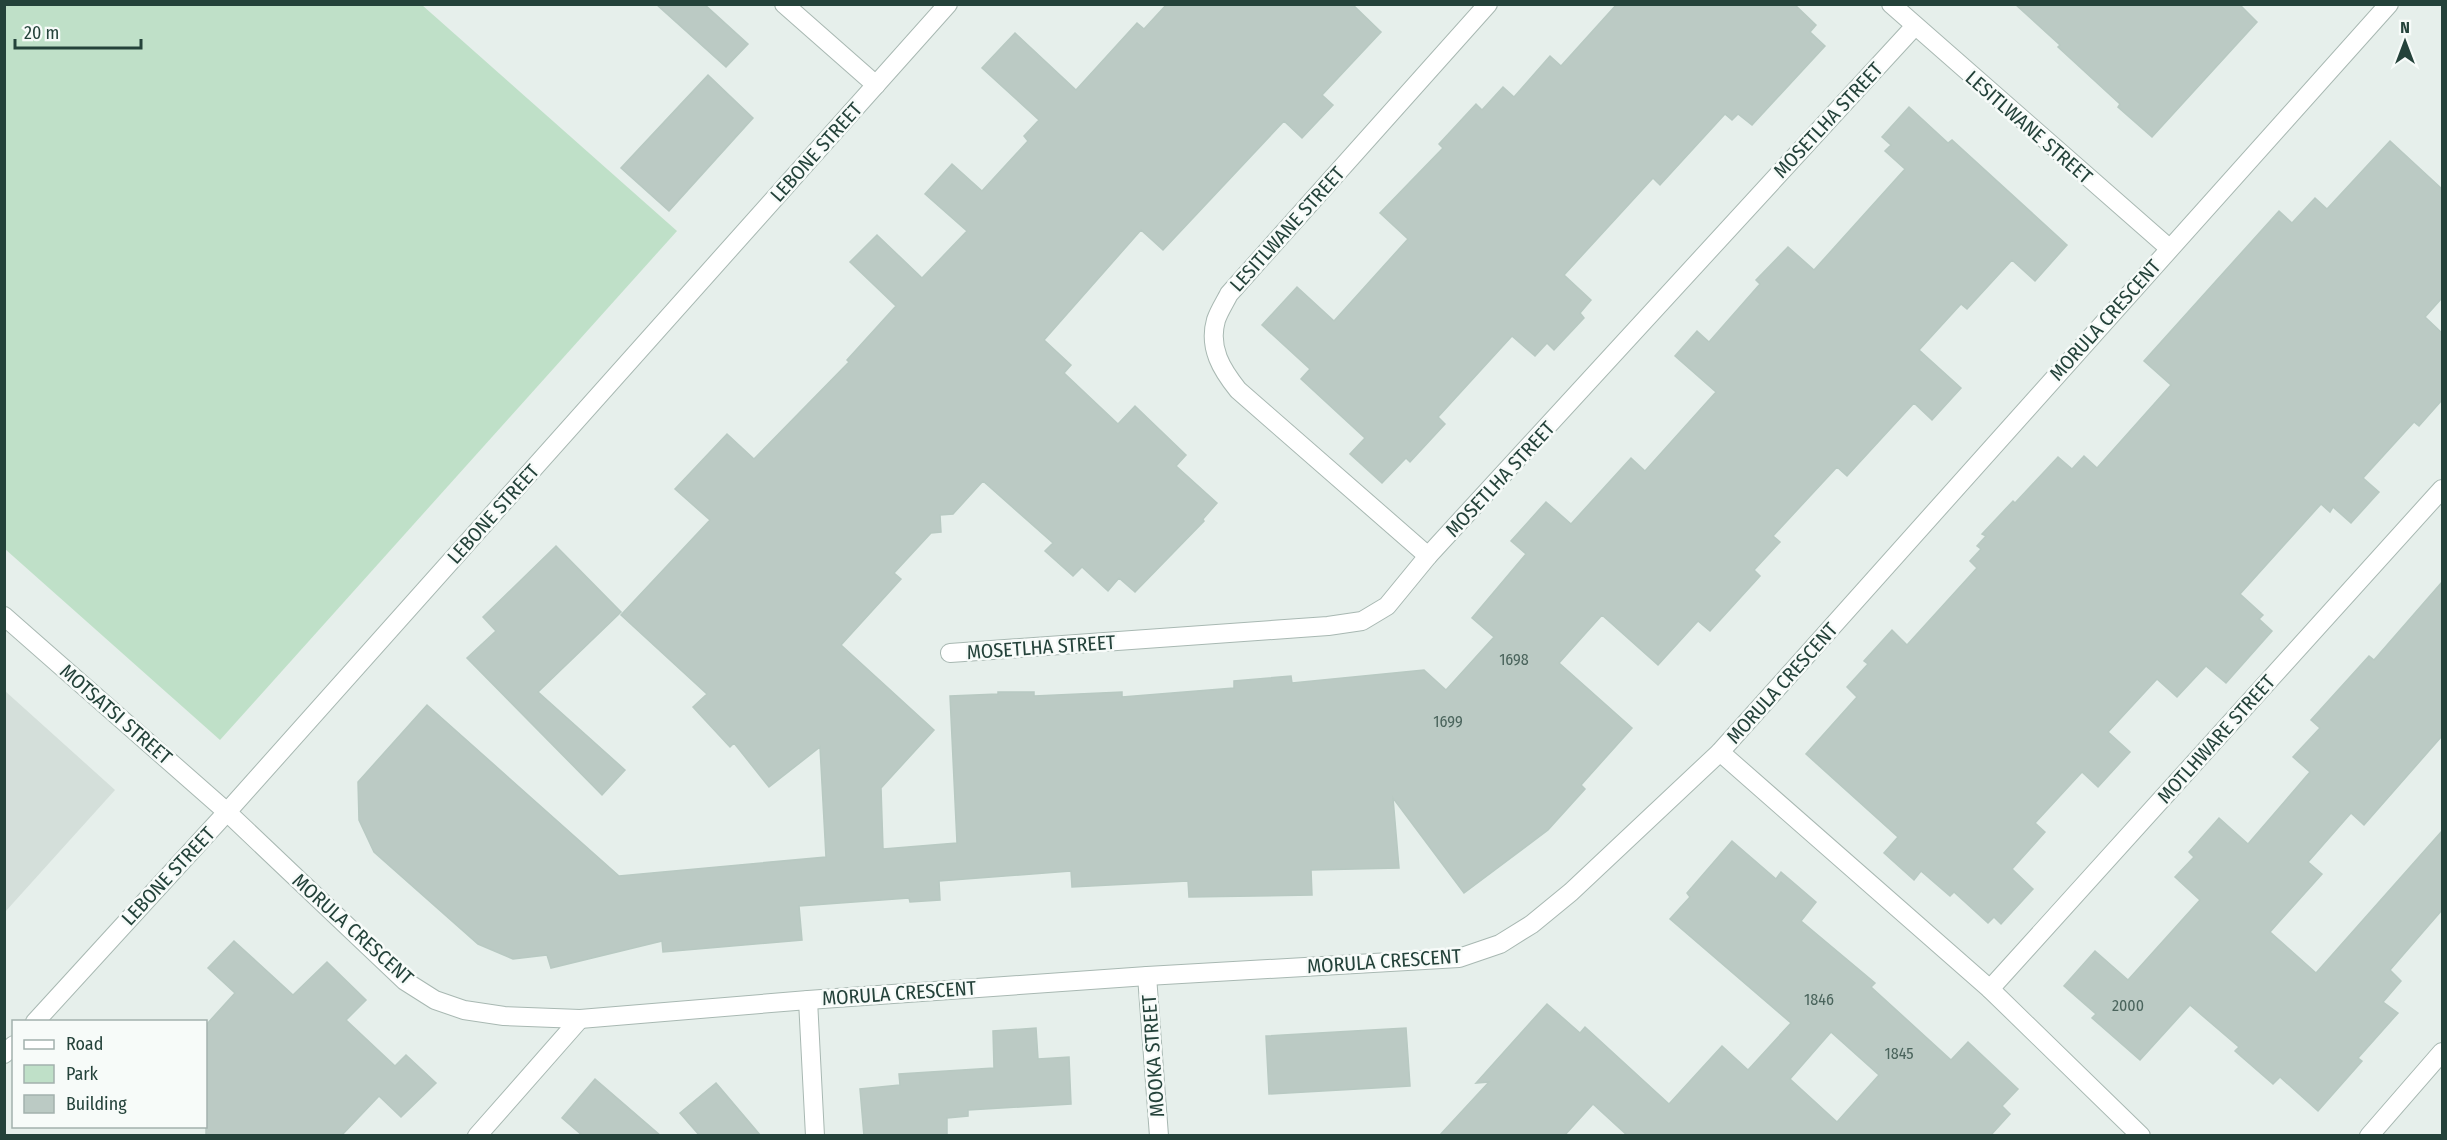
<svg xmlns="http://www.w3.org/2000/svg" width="2447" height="1140" font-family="'Fira Sans Condensed',sans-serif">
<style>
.built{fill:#d4dfda}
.green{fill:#bfe0c8}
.building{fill:#bbcac4;stroke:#b8c9c2;stroke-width:1.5;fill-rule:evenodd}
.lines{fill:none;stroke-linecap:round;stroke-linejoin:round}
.minor-casing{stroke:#a8b8b2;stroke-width:20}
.minor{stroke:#fff;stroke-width:18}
.labels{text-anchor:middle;stroke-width:5;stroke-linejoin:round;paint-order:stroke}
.number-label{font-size:16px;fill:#4a645c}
.street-label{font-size:20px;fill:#24423a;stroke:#f7fbf9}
</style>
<rect width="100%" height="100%" fill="#e6efeb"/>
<!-- built -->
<polygon class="built" points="5,691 115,790 5,912"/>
<!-- green -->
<polygon class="green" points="5,4 422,5 677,231 220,740 5,549"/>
<!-- building -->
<g class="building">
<polygon points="656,4 704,4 748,44 726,67"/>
<polygon points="1167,4 1352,4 1381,32 1322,95 1333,105 1302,138 1284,121 1163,250 1141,230 1044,340 1071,365 1064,373 1118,424 1135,406 1186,455 1176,466 1217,503 1203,519 1204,521 1135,592 1119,578 1108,591 1082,567 1073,576 1045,551 1053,543 983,481 953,514 940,515 941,532 931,533 894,573 901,579 841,645 934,730 881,788 883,849 957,843 950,696 998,694 998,692 1034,692 1034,696 1122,692 1122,697 1234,688 1234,681 1291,676 1292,683 1424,670 1446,690 1494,637 1472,618 1526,554 1511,541 1546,502 1571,524 1631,458 1645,471 1716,392 1675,356 1697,331 1709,342 1760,284 1756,280 1788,247 1814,270 1905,169 1885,151 1891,145 1882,137 1909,107 1948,143 1952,140 2067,245 2035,281 2012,260 1967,309 1961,304 1919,350 1961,388 1932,420 1914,403 1847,476 1837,467 1773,536 1780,542 1754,570 1760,576 1710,631 1698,621 1658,665 1602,615 1559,663 1632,728 1581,785 1585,789 1548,830 1464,893 1393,798 1399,868 1311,870 1312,895 1189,897 1188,881 1072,887 1071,871 939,881 940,900 910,902 909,898 799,906 802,940 663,952 662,941 551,968 547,955 513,959 478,944 374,852 359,820 358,782 427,705 619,876 826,857 820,747 769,787 734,743 730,747 693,707 707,694 621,615 710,520 675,489 727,434 754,459 849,362 847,360 896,306 850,262 877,235 922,278 967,231 925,194 952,164 982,191 1028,141 1024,136 1039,120 982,68 1015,33 1076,90 1137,23 1144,29"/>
<polygon points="1617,4 1794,4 1816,25 1810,32 1825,46 1752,125 1738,114 1732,120 1725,114 1660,185 1653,178 1564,275 1591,300 1580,313 1584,318 1554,350 1547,343 1535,356 1512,336 1438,417 1445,424 1410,462 1406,458 1382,483 1350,454 1365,438 1301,379 1310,369 1262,325 1297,287 1334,321 1408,239 1380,213 1443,148 1439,144 1476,104 1482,110 1503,87 1514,97 1550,56 1561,66"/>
<polygon points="2015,4 2239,4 2257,22 2152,137 2118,107 2120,104 2058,47 2060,45"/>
<polygon points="708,75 753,118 669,211 621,168"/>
<polygon points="2390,141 2442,189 2442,298 2425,317 2442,333 2442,400 2419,426 2414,422 2363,478 2379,492 2351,523 2333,507 2330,512 2321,504 2240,594 2263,615 2259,619 2272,631 2226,683 2206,666 2177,697 2157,679 2108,732 2130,752 2098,787 2082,772 2035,823 2045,832 2012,869 2033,889 2001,924 1994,917 1988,923 1954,892 1950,896 1921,871 1914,880 1884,853 1898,837 1806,754 1857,697 1847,687 1868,664 1864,661 1892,630 1907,645 1977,568 1970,561 1981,549 1977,546 1986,536 1982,534 2013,501 2015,503 2058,457 2072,469 2084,456 2097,468 2171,385 2144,361 2279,211 2292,223 2315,198 2327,209"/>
<polygon points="556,546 621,612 538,692 625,770 602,795 467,658 496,631 483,617"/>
<polygon points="2442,582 2442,736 2364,825 2351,813 2308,862 2322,874 2270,932 2316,973 2442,831 2442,910 2390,970 2401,981 2383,1002 2398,1013 2358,1058 2362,1061 2318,1111 2280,1077 2273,1084 2235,1051 2239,1047 2190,1005 2140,1060 2092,1018 2096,1014 2064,986 2095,951 2128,980 2200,900 2175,877 2194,857 2189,852 2219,818 2248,844 2310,772 2293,757 2320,728 2311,720 2369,656 2374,660"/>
<path d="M 1732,841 L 1776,879 L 1781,872 L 1816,902 L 1801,921 L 1875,983 L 1871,987 L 1951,1060 L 1968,1042 L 2018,1089 L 2002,1106 L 2010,1114 L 1990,1136 L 1628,1136 L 1593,1104 L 1564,1136 L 1439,1136 L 1489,1082 L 1476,1083 L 1547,1004 L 1580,1033 L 1585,1027 L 1669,1104 L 1722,1046 L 1748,1070 L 1791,1023 L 1670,919 L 1690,897 L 1687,893 ZM 1831,1032 L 1879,1075 L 1837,1122 L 1790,1079 Z"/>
<polygon points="234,941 293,995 327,962 366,1000 346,1020 395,1066 406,1055 436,1083 401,1117 379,1096 341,1136 206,1136 206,1025 235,993 208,968"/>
<polygon points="1036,1028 1038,1059 1069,1057 1071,1104 968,1110 968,1116 947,1118 947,1136 864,1136 860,1089 900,1085 899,1074 994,1068 993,1031"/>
<polygon points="1406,1028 1410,1086 1269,1094 1266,1036"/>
<polygon points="595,1079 661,1136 583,1136 562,1118"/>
<polygon points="716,1083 761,1136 700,1136 680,1113"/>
</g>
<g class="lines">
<!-- minor casing -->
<g class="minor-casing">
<g id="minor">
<polyline points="784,4 876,85"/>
<polyline points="1891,4 2169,248"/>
<path d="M 1428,556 L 1238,390 C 1222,370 1208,348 1216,320 C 1219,311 1225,302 1229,294 L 1488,4"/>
<polyline points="4,616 227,812 405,981 435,1000 464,1010 504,1016 580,1019 808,1000 1147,976 1459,958 1500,944 1532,924 1571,892 1720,752 2389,4"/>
<polyline points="950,653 1328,626 1362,621 1387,606 1428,556 1914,27"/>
<polyline points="1720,752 1990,989 2141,1136"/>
<polyline points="1147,976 1159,1136"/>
<polyline points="1990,989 2442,489"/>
<polyline points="808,1000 815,1136"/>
<polyline points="35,1022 227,812 948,4"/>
<polyline points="4,1054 14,1045"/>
<polyline points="477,1136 580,1019"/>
<polyline points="2369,1136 2442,1052"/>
</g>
</g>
<!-- minor -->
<use href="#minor" class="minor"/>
</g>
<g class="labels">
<!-- number labels -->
<g class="number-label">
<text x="1514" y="665">1698</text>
<text x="1448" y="727">1699</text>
<text x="1819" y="1005">1846</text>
<text x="2128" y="1011">2000</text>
<text x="1899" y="1059">1845</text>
</g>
<!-- street labels -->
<g class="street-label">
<text transform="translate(1828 120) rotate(-47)" y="7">MOSETLHA STREET</text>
<text transform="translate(2029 127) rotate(41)" y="7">LESITLWANE STREET</text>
<text transform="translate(816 152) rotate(-48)" y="7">LEBONE STREET</text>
<text transform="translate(1287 229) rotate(-48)" y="7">LESITLWANE STREET</text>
<text transform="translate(2105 320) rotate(-48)" y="7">MORULA CRESCENT</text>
<text transform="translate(1500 479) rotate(-47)" y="7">MOSETLHA STREET</text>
<text transform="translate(493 514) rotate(-48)" y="7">LEBONE STREET</text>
<text transform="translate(1041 647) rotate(-4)" y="7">MOSETLHA STREET</text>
<text transform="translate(1782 683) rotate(-48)" y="7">MORULA CRESCENT</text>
<text transform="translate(116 714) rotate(41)" y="7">MOTSATSI STREET</text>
<text transform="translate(2216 739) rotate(-48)" y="7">MOTLHWARE STREET</text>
<text transform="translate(168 876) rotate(-47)" y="7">LEBONE STREET</text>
<text transform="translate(353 929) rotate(42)" y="7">MORULA CRESCENT</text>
<text transform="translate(1384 961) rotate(-4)" y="7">MORULA CRESCENT</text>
<text transform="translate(899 993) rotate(-4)" y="7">MORULA CRESCENT</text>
<text transform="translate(1153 1056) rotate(-94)" y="7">MOOKA STREET</text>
</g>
</g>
<!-- border -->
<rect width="2447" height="1140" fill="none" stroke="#24423a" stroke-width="12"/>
<!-- legend -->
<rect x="12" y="1020" width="195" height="108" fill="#f7fbf9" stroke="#a3b1ad" stroke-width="1.5"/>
<rect x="24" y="1040" width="30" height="9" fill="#ffffff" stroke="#a3b1ad" stroke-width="1.5"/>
<text x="66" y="1050" font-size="18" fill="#24423a">Road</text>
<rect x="24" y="1065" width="30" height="18" fill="#bfe0c8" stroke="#a3b1ad" stroke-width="1.5"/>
<text x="66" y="1080" font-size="18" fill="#24423a">Park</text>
<rect x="24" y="1095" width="30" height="18" fill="#bbcac4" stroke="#a3b1ad" stroke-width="1.5"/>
<text x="66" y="1110" font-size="18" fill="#24423a">Building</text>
<!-- north arrow -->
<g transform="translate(2405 42)" stroke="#f7fbf9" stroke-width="4.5" paint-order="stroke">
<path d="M0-4.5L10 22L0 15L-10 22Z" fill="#24423a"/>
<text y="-9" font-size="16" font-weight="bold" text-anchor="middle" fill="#24423a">N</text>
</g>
<!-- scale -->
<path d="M15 39v9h126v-9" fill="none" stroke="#24423a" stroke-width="3"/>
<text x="24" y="39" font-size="18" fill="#24423a" stroke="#f7fbf9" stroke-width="4.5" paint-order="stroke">20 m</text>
</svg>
